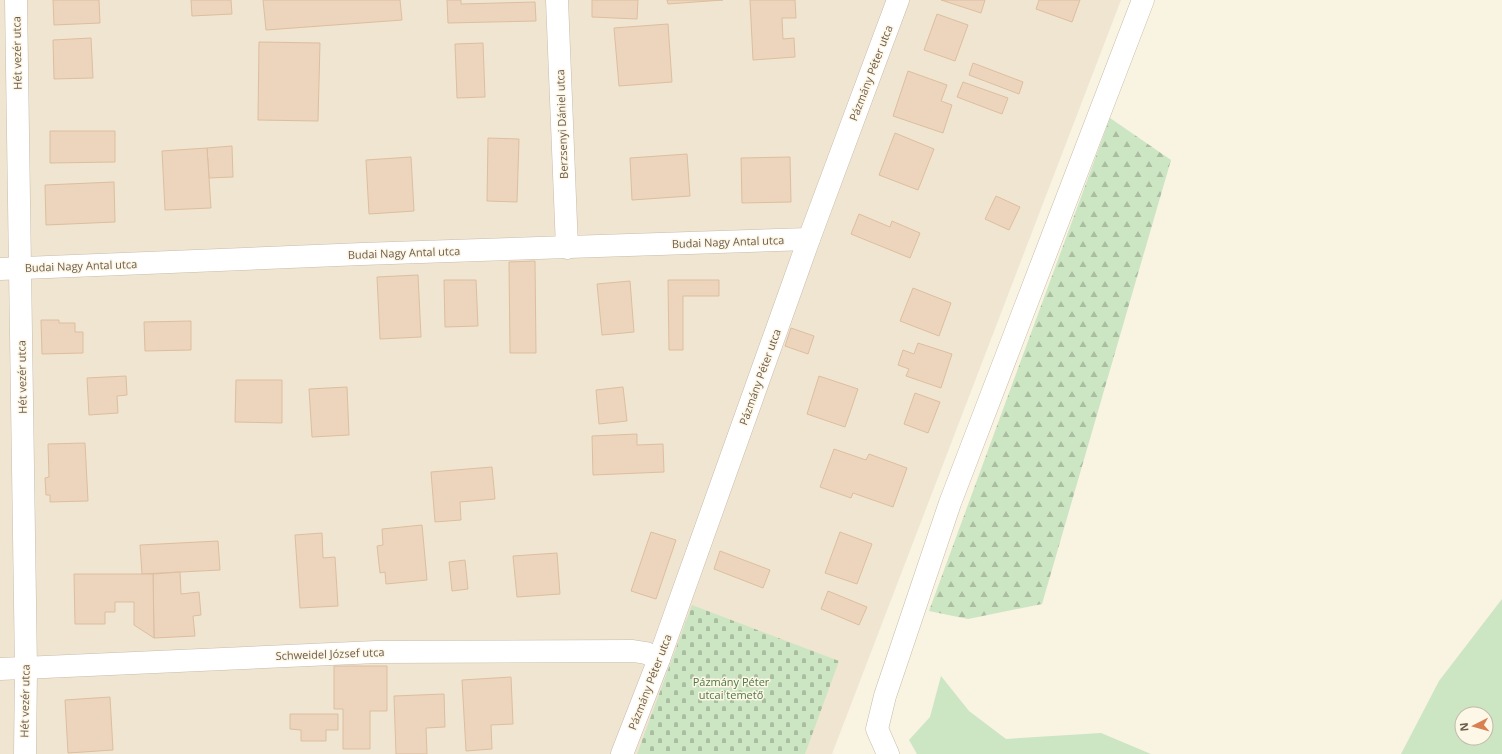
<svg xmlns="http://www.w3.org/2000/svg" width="1502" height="754" font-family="'Open Sans',sans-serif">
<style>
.residential{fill:#f0e5d1}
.grass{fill:#cce5c2;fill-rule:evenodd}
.forest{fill:url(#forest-firs)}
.cemetery{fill:url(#cemetery-stones)}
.building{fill:#ecd5bc;stroke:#ddbe9e}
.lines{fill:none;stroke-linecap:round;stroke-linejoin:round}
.street-casing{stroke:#c8bbaa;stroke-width:23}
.street{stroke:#fff;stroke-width:22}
.labels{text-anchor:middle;stroke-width:3;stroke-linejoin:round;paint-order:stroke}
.street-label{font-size:11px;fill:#6e5c4b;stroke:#fdf7e7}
.park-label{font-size:11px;fill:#507847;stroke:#fdf7e7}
</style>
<defs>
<pattern id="forest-firs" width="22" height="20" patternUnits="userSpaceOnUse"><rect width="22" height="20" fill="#cce5c2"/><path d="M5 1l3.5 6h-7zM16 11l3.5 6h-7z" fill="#aabda0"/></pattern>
<pattern id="cemetery-stones" width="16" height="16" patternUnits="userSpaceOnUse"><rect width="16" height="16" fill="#cce5c2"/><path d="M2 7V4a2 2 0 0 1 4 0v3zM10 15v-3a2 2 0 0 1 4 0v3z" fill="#aabda0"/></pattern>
</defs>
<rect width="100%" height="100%" fill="#f9f3e2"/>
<!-- residential -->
<polygon class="residential" points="0,0 1121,0 832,754 0,754"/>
<!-- grass -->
<g class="grass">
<path d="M 1502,599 L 1502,754 L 1401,754 L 1439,681 ZM 1462,714 L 1486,714 L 1486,738 L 1462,738 Z"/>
<polygon points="941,676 969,711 1006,739 1101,733 1151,754 917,754 909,740 930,717"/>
</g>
<!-- forest -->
<polygon class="forest" points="1110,118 1171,160 1042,604 968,619 929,611"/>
<!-- cemetery -->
<polygon class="cemetery" points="692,605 839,661 805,754 637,754"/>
<!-- building -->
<g class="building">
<polygon points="53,0 99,0 100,23 54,25"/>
<polygon points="191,0 231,0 232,14 192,16"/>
<polygon points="263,0 400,0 402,20 266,30"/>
<polygon points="447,0 461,0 461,4 535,2 536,21 448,23"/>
<polygon points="592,0 638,0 637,19 592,17"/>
<polygon points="667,0 723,0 668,4"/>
<polygon points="750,0 795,0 796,18 782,18 783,39 794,38 795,57 753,60"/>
<polygon points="941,0 985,0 981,13"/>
<polygon points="1039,0 1080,0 1072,22 1036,9"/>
<polygon points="937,14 968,25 955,61 924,50"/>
<polygon points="668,24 672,82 619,86 614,28"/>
<polygon points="91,38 93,78 54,79 53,40"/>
<polygon points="259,42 320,43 318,121 258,120"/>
<polygon points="483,43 485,97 457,98 455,44"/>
<polygon points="973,63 1023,82 1019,94 969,75"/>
<polygon points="908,71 947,85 941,101 952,105 943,133 893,116"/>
<polygon points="963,82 1008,98 1002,114 957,97"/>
<polygon points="50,131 115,131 115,162 50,163"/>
<polygon points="895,133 934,149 918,190 879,175"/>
<polygon points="488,138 519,139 517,202 487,201"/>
<polygon points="232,146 233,177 209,178 207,148"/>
<polygon points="207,148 211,208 165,210 162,151"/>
<polygon points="687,154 690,196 632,200 630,158"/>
<polygon points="411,157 414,211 369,214 366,160"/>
<polygon points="790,157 791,202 742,203 741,158"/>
<polygon points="114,182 115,222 46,225 45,185"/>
<polygon points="996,196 1020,207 1009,230 985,219"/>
<polygon points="859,214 890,227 892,221 920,233 910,258 851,234"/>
<polygon points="535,261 536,353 510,353 509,262"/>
<polygon points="418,275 421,337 380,339 377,277"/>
<polygon points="444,280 476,280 478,326 445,327"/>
<polygon points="668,280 719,280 719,296 683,296 683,350 669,350"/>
<polygon points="630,281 634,332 602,335 597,284"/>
<polygon points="913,288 951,303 939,336 900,321"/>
<polygon points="41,320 59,320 59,323 75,323 75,332 83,332 83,353 42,354"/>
<polygon points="191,321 191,350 145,351 144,322"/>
<polygon points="791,328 814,336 808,354 785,346"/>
<polygon points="918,343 952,354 941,388 906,376 909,369 898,365 903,350 914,354"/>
<polygon points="126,376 127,395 117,396 118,413 89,415 87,378"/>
<polygon points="819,376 858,389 845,427 807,414"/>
<polygon points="236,380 282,380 282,423 235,422"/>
<polygon points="347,387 349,435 312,437 309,389"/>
<polygon points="623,387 627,421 599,424 596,390"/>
<polygon points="915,393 940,402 928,433 904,424"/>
<polygon points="637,434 637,445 663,444 664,472 593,475 592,436"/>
<polygon points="85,443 88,501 50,502 50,495 46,495 45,478 49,477 48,444"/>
<polygon points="834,449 866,460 869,454 907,468 893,507 853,493 851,498 820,487"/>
<polygon points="492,467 495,499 460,502 461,520 435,522 431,472"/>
<polygon points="422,525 427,580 386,584 385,572 380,573 377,546 383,545 382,529"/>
<polygon points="651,532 676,540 656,599 631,591"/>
<polygon points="840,532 872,544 857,584 825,573"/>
<polygon points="322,533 323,558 335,557 338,606 300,608 295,535"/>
<polygon points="218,541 220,570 142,574 140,545"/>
<polygon points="720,551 770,570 763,588 714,569"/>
<polygon points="557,553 560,594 517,597 513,556"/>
<polygon points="465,560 468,589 452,591 449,562"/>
<polygon points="180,572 181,594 199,592 201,615 193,616 195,636 154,638 153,574"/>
<polygon points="74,574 153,574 154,638 134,625 134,602 115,602 115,612 105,612 105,624 75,624"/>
<polygon points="828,591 867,607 859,625 821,609"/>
<polygon points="334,666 387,666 387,711 370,711 370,749 343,749 343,709 334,709"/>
<polygon points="511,677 513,724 491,725 492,749 466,751 462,680"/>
<polygon points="444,694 445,727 426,728 427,754 396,754 394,696"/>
<polygon points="110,697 113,750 68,753 65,700"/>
<polygon points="290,714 338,714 338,730 326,730 326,741 301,741 301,730 290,729"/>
</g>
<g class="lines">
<!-- street casing -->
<g class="street-casing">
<g id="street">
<polyline points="16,0 26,669 25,754"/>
<polyline points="557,0 567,248"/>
<polyline points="0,269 362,254 809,239"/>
<polyline points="0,669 376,652 633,651 646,653 659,659"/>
<polyline points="622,754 659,659 809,239 898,0"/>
<polyline points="888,754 877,729 885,696 950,503 1143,0"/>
</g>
</g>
<!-- street -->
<use href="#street" class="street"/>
</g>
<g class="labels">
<!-- street labels -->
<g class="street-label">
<text transform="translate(17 53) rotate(-91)" y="4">Hét vezér utca</text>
<text transform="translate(871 73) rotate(-69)" y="4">Pázmány Péter utca</text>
<text transform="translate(562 124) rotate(-92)" y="4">Berzsenyi Dániel utca</text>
<text transform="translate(728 242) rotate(-2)" y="4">Budai Nagy Antal utca</text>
<text transform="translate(404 253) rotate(-2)" y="4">Budai Nagy Antal utca</text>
<text transform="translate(81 266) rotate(-2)" y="4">Budai Nagy Antal utca</text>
<text transform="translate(22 377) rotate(-91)" y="4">Hét vezér utca</text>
<text transform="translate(760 377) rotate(-70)" y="4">Pázmány Péter utca</text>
<text transform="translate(330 654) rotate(-2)" y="4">Schweidel József utca</text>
<text transform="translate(650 682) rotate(-69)" y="4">Pázmány Péter utca</text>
<text transform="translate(25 701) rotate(-89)" y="4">Hét vezér utca</text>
</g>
<!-- park labels -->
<g class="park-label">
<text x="731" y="686">Pázmány Péter<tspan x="731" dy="13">utcai temető</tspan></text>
</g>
</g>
<!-- north arrow -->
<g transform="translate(1474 726) rotate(264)"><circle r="19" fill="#fdf7e7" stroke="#c4b9a9"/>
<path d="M0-3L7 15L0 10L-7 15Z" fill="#d88052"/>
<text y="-6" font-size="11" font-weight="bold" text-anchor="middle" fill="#6e5c4b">N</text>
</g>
</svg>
